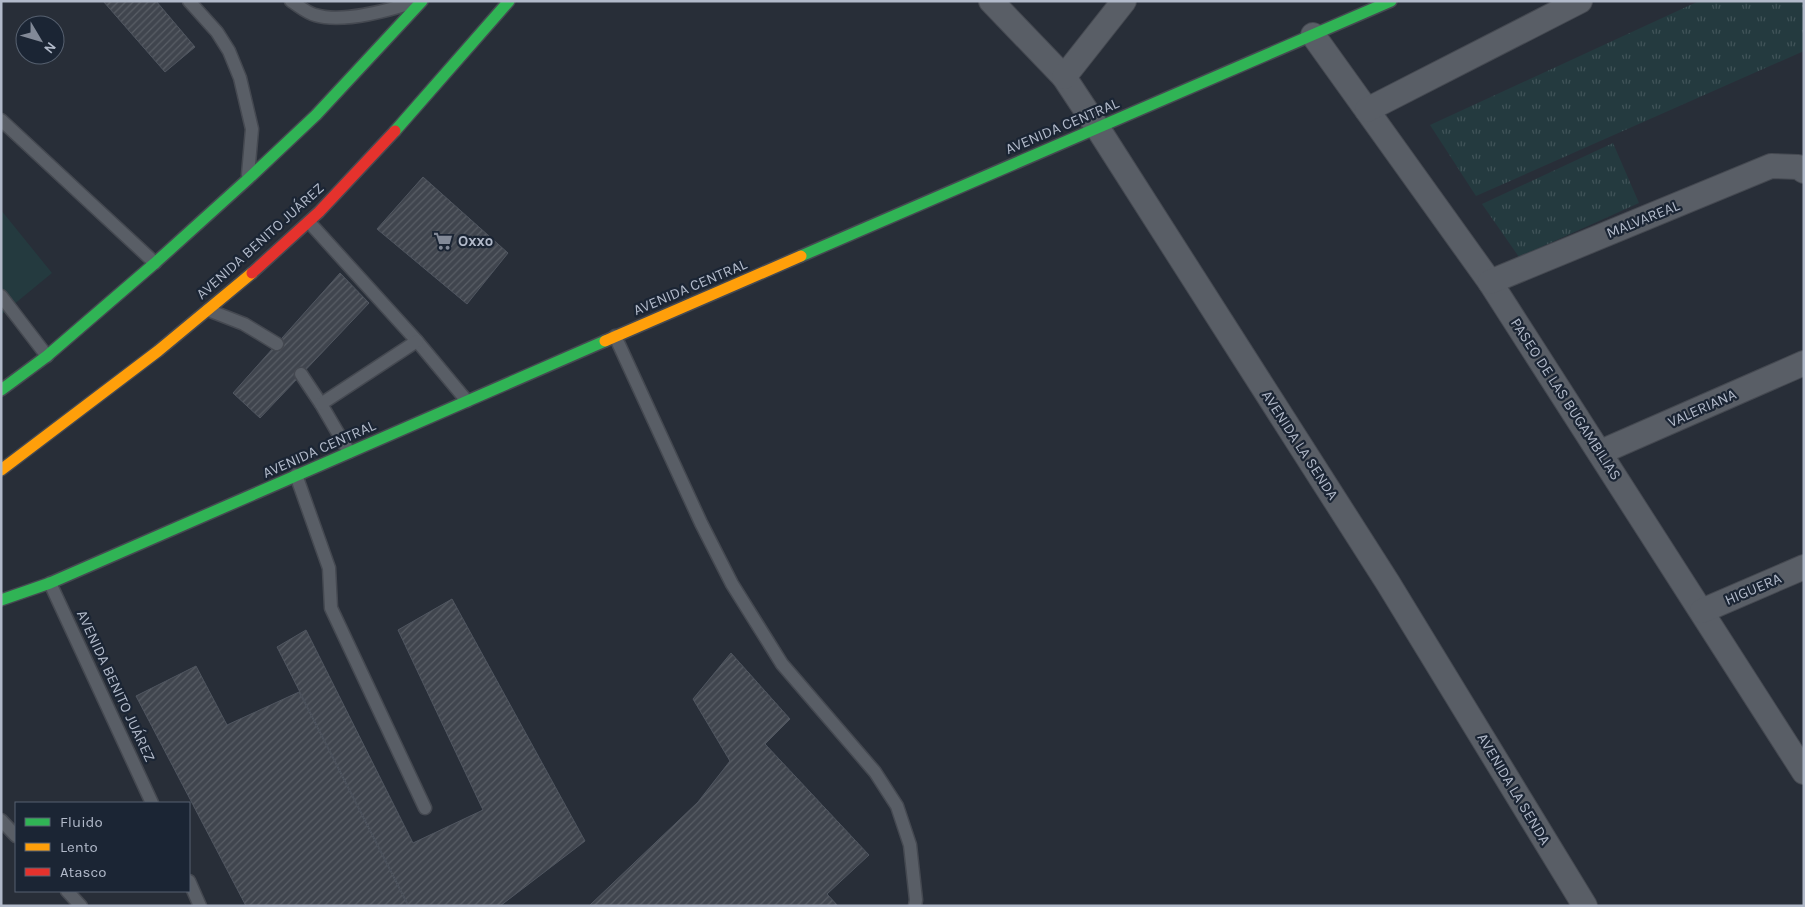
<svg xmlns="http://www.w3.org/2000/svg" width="1805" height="907" font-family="Karla,sans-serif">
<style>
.grass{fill:url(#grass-tufts)}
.pitch{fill:#243a3f}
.building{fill:url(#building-hatch);stroke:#505660}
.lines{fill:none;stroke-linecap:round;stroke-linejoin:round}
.lane-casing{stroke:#454951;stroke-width:15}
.street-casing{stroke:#454951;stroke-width:26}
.fast-casing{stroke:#454951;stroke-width:14}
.slow-casing{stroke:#454951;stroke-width:14}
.jam-casing{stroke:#454951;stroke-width:14}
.lane{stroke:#595e66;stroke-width:12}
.street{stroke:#595e66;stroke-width:24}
.fast{stroke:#30b455;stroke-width:11}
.slow{stroke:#ff9f0a;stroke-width:11}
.jam{stroke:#e5322d;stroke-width:11}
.labels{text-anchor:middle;stroke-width:4.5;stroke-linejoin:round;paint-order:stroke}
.street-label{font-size:15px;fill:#b2baca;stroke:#1b2534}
.poi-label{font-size:15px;font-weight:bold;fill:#b2baca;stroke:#1b2534;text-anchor:start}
</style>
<defs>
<pattern id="grass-tufts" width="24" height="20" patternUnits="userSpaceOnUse" patternTransform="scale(1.25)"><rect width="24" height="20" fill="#243a3f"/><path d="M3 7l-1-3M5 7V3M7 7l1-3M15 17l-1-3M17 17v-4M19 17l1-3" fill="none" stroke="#415459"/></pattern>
<pattern id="building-hatch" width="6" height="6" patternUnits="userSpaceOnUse" patternTransform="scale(1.25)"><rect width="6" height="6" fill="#40454e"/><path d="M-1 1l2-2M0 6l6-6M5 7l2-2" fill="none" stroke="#595e66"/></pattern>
</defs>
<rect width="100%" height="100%" fill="#282e38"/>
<!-- grass -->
<g class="grass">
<polygon points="1699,1 1804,1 1804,51 1476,196 1430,125"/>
<polygon points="1613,143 1639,203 1519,257 1482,204"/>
</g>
<!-- pitch -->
<polygon class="pitch" points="1,210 52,273 1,315"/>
<!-- building -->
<g class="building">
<polygon points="103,1 156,1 195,47 165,72"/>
<polygon points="423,177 508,253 467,304 377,229"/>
<polygon points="340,273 369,303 260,418 233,393"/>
<polygon points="452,599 585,841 500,906 409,906 277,647 306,630 413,843 483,810 398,630"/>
<polygon points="731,653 790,719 765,744 869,855 827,894 838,906 589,906 698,802 730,761 693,699"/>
<polygon points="196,666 227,725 299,692 408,906 246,906 136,696"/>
</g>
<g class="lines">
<!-- lane casing -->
<g class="lane-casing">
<g id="lane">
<polyline points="189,1 217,32 229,51 240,78 252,129 248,175"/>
<path d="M 291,1 C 299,6 307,13 315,15 C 341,23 386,11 411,3"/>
<polyline points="1,120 155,263"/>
<polyline points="309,222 417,341 467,401"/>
<polyline points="1,296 47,356"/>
<polyline points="208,310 244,324 277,344"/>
<polyline points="615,336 701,523 732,584 782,664 875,772 897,806 910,845 916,900 915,906"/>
<polyline points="301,374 321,404 349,452"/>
<polyline points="321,404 417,341"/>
<polyline points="296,475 329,568 331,608 425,808"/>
<polyline points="50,583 152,803"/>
<polyline points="1,820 16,836"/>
<polyline points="189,881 200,906"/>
<polyline points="67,891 81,906"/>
</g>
</g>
<!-- street casing -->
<g class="street-casing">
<g id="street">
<polyline points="991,1 1064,77 1097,127 1388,583 1585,906"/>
<polyline points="1313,35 1490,282 1804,772"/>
<polyline points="1064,77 1124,1"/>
<polyline points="1367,110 1580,1"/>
<polyline points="1490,282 1771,166 1798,167 1804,171"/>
<polyline points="1601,452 1804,363"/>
<polyline points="1702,611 1804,567"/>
</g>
</g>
<!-- fast casing -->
<g class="fast-casing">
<g id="fast">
<polyline points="395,131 509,1"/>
<polyline points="801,256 1391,1"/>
<polyline points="1,390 47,356 155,263 248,179 316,115 422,1"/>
<polyline points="1,600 50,583 605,341"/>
</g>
</g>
<!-- slow casing -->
<g class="slow-casing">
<g id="slow">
<polyline points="605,341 801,256"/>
<polyline points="1,470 158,351 252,273"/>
</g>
</g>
<!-- jam casing -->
<g class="jam-casing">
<polyline id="jam" points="252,273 319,212 395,131"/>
</g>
<!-- lane -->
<use href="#lane" class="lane"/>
<!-- street -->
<use href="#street" class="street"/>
<!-- fast -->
<use href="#fast" class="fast"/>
<!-- slow -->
<use href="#slow" class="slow"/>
<!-- jam -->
<use href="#jam" class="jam"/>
</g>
<!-- icons -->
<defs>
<g id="supermarket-bare" transform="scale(1.5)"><path d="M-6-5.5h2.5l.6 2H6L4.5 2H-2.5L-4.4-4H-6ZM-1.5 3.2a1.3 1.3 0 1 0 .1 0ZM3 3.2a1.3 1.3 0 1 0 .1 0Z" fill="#828997" stroke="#1b2534" stroke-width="2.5" paint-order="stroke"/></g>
</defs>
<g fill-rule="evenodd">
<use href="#supermarket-bare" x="443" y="241"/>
</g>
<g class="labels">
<!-- street labels -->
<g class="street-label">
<text transform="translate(1062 126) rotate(-23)" y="5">AVENIDA CENTRAL</text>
<text transform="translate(1643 219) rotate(-22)" y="5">MALVAREAL</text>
<text transform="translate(260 241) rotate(-42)" y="5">AVENIDA BENITO JUÁREZ</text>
<text transform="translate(690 287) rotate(-23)" y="5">AVENIDA CENTRAL</text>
<text transform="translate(1566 399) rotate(57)" y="5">PASEO DE LAS BUGAMBILIAS</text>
<text transform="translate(1702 408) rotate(-24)" y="5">VALERIANA</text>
<text transform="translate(1300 445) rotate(57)" y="5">AVENIDA LA SENDA</text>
<text transform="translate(319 449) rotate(-24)" y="5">AVENIDA CENTRAL</text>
<text transform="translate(1753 589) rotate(-23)" y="5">HIGUERA</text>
<text transform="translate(116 686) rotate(65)" y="5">AVENIDA BENITO JUÁREZ</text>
<text transform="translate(1514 789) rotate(59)" y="5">AVENIDA LA SENDA</text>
</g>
<!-- poi labels -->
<g class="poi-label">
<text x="458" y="246">Oxxo</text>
</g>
</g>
<!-- border -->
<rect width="1805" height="907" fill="none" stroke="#b2baca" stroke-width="5"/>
<!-- legend -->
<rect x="15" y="802" width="175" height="90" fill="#1b2534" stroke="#576170"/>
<rect x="25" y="818" width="25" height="8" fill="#30b455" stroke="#576170"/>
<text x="60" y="827" font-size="15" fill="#b2baca">Fluido</text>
<rect x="25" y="843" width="25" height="8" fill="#ff9f0a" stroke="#576170"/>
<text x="60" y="852" font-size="15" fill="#b2baca">Lento</text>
<rect x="25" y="868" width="25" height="8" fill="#e5322d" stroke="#576170"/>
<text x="60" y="877" font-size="15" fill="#b2baca">Atasco</text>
<!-- north arrow -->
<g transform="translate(40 40) rotate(128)"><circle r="24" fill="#1b2534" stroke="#576170"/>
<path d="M0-4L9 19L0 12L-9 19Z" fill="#828997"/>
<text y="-8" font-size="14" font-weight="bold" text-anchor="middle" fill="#b2baca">N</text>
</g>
</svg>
